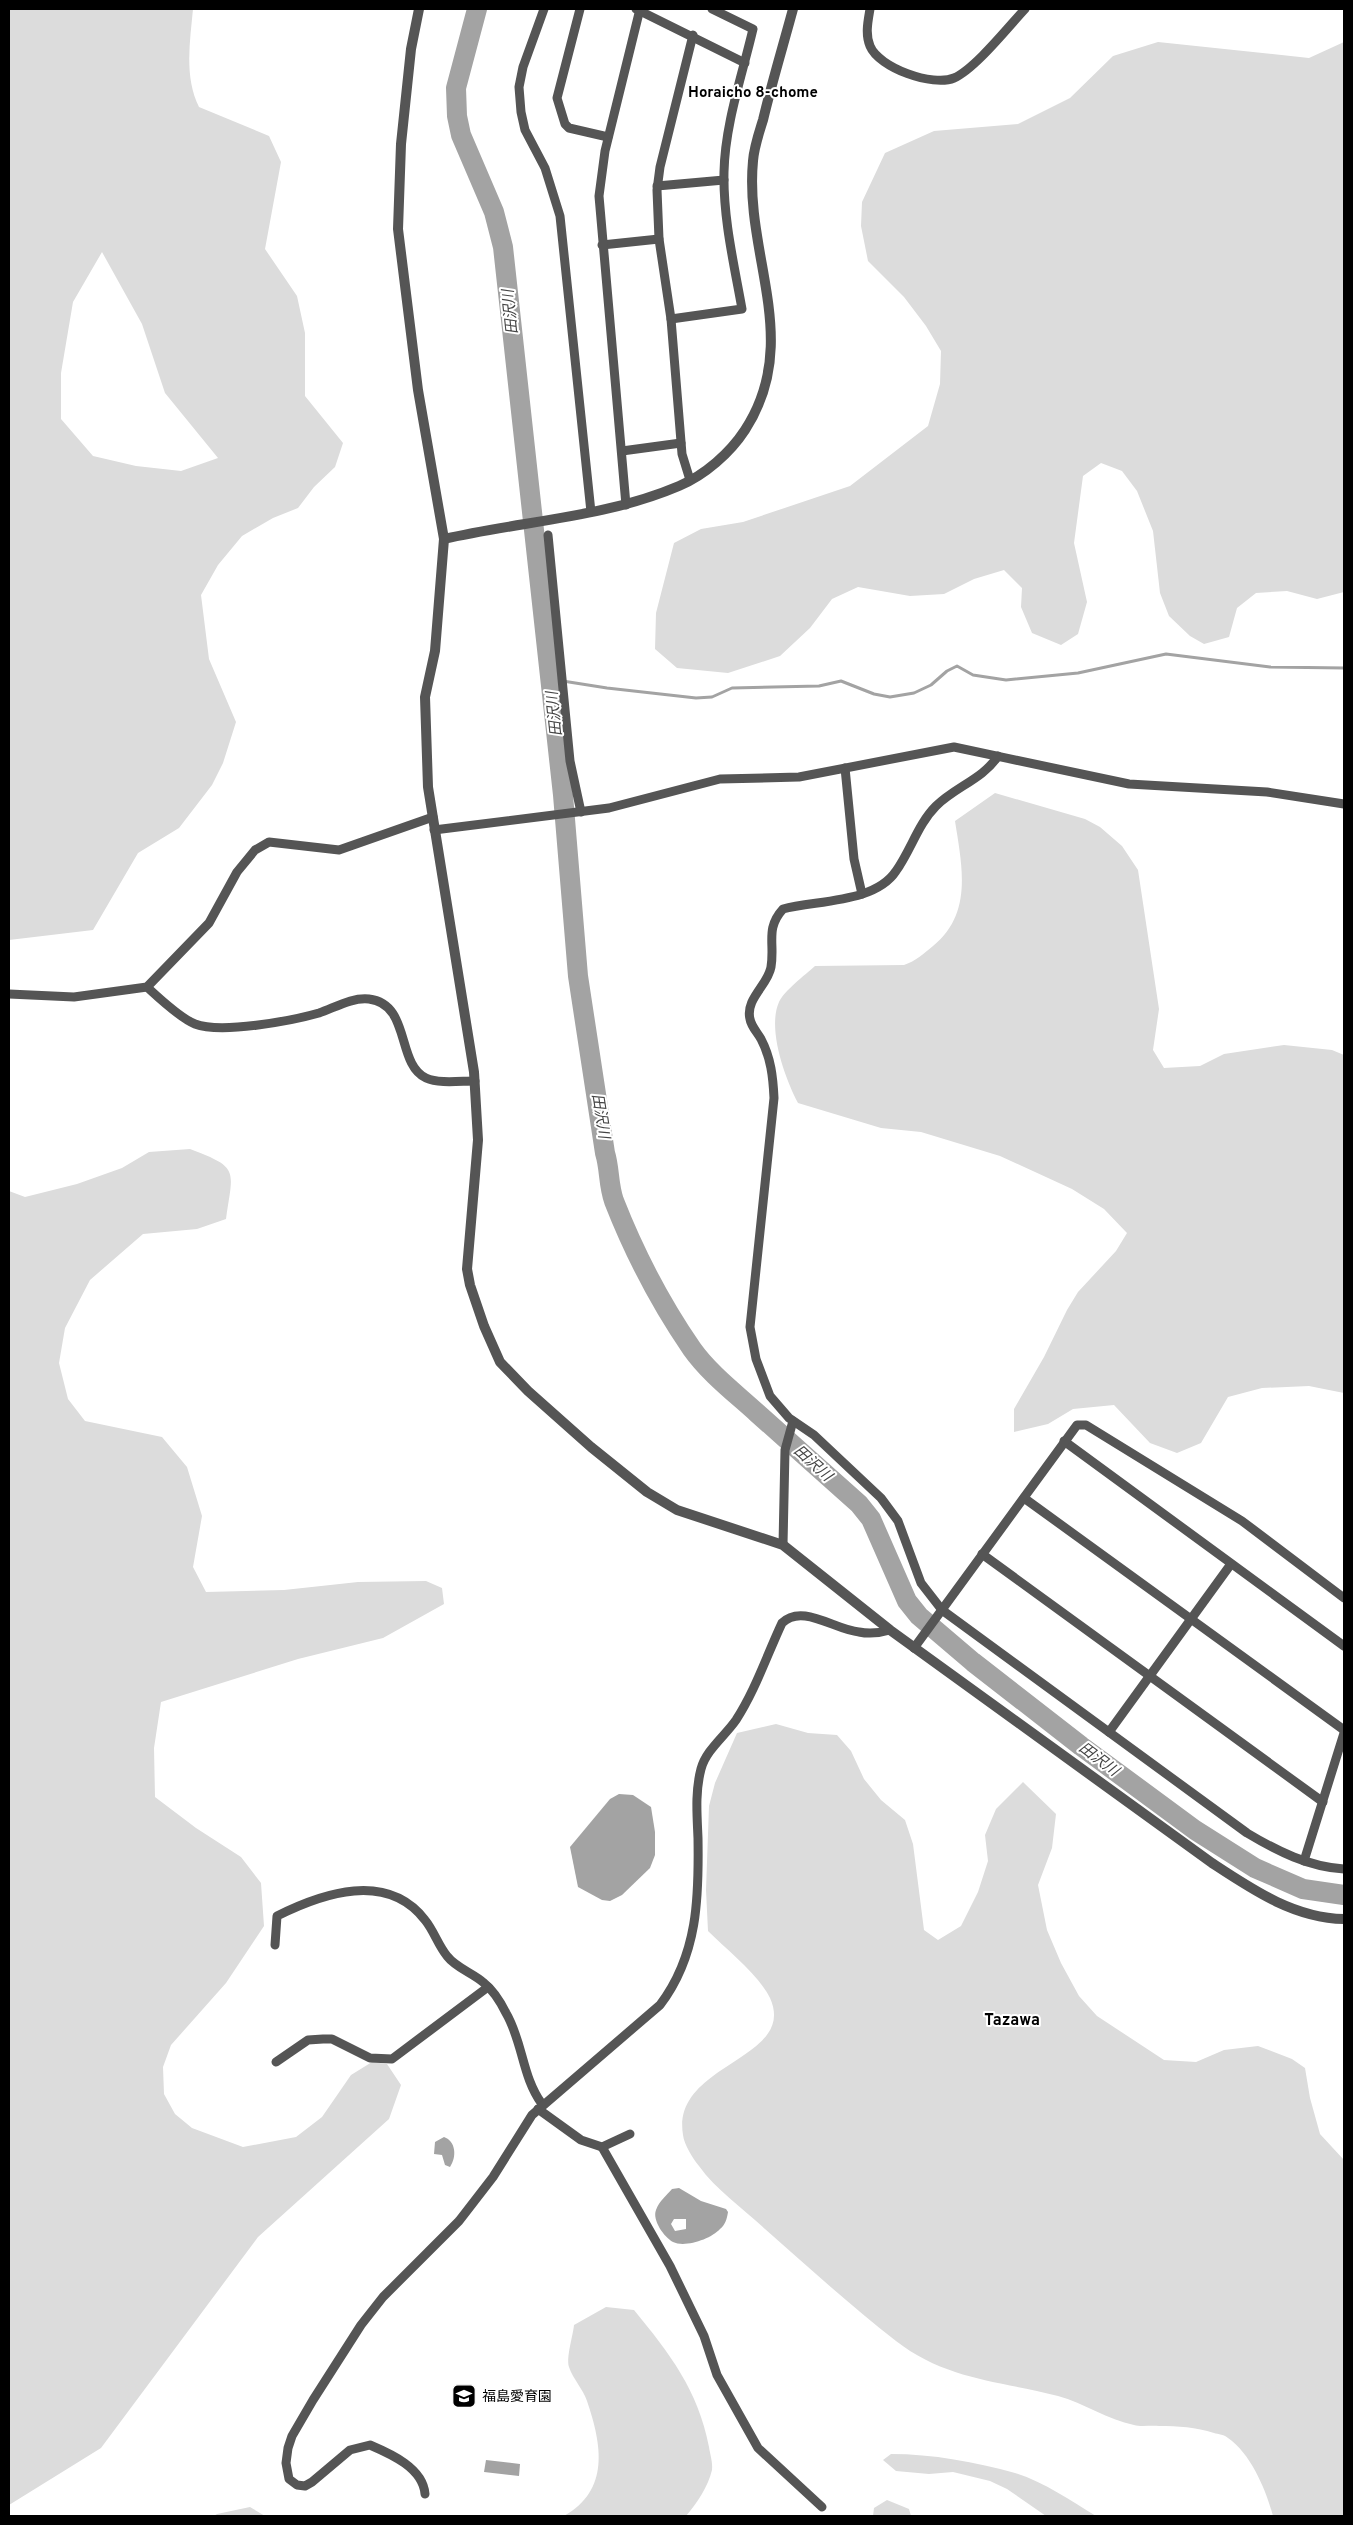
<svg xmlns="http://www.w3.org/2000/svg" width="1353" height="2525" font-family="Overpass,'Noto Sans JP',sans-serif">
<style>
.green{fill:#dcdcdc;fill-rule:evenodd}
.water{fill:#a3a3a3;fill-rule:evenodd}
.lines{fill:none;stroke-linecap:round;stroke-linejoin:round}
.stream{stroke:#a3a3a3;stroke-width:3}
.river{stroke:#a3a3a3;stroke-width:20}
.minor{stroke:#555;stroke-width:9}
.tertiary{stroke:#555;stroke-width:10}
.labels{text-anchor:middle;stroke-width:4;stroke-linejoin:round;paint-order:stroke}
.poi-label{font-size:14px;fill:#000;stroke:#fff;text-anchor:start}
.neighbourhood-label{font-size:15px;font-weight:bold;fill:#000;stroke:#fff}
.water-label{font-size:15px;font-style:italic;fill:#444;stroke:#fff}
.quarter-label{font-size:16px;font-weight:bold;fill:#000;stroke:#fff}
</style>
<rect width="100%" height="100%" fill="#fff"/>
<!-- green -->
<g class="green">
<path d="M 9,9 L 193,9 C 190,41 184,77 199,107 L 269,136 L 281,162 L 265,249 L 297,296 L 305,333 L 305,396 L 343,443 L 335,467 L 314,487 L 298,508 L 273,518 L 242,536 L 218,565 L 201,595 L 209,659 L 236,722 L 223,763 L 212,785 L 179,828 L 138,853 L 93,930 L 9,940 ZM 102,252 L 142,324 L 165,393 L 218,458 L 181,471 L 136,466 L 93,456 L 61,419 L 61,373 L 73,302 Z"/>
<polygon points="1158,42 1309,58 1344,42 1344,592 1317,599 1287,591 1256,593 1237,608 1229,637 1204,644 1190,636 1169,616 1160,593 1153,531 1137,491 1122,471 1101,463 1083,476 1074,543 1087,602 1078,634 1061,645 1032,633 1021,607 1022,588 1004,570 974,579 944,594 910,596 858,587 832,599 810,628 780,656 728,673 677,668 655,649 656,613 674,543 701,529 743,522 850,486 928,426 940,384 941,351 926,326 904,297 868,261 861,226 862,202 885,153 934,131 1018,124 1070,98 1113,56"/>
<path d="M 995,793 L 1085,819 L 1100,827 L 1122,846 L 1138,870 L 1159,1009 L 1153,1050 L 1164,1068 L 1200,1066 L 1224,1054 L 1284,1045 L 1332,1050 L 1344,1055 L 1344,1393 L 1309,1386 L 1262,1388 L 1228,1397 L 1201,1443 L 1177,1453 L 1150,1443 L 1114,1405 L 1073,1409 L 1048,1424 L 1014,1432 L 1014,1409 L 1044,1357 L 1067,1310 L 1078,1292 L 1116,1251 L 1127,1233 L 1104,1209 L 1072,1189 L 1000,1156 L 921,1132 L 881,1128 L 798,1103 C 785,1078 767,1029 779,1002 C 784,991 805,975 815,966 L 904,965 C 916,961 923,954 933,946 C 973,914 962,866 955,821 Z"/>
<path d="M 190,1149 C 240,1168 233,1169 226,1219 L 197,1229 L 143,1234 L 90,1280 L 65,1328 L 59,1363 L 68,1399 L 85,1421 L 162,1437 L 187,1467 L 202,1516 L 193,1567 L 206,1592 L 284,1590 L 358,1582 L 426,1581 L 442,1588 L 444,1604 L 383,1638 L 298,1659 L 161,1702 L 154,1748 L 155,1797 L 196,1828 L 241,1857 L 261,1883 L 264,1926 L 226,1983 L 171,2045 L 163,2067 L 164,2094 L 175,2114 L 192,2128 L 243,2147 L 296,2137 L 322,2117 L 351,2075 L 372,2062 L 387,2064 L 401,2085 L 389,2119 L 258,2237 L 101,2448 L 9,2505 L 9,1191 L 25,1197 L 77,1184 L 122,1168 L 149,1152 Z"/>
<path d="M 776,1724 L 808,1733 L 837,1735 L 851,1751 L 864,1779 L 881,1800 L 905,1820 L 913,1844 L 924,1930 L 938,1940 L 961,1926 L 978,1892 L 988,1861 L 985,1835 L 996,1809 L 1023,1782 L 1056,1814 L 1052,1848 L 1038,1885 L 1047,1930 L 1061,1963 L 1079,1996 L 1097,2016 L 1164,2060 L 1196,2062 L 1224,2050 L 1258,2046 L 1292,2059 L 1305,2068 L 1310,2098 L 1320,2134 L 1344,2160 L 1344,2516 L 1273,2516 C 1266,2490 1251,2454 1228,2438 C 1225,2435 1218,2434 1214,2433 C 1196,2427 1178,2426 1159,2426 C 1151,2425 1141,2427 1134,2425 C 1108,2420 1084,2403 1058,2396 C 1000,2381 946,2380 896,2341 C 851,2306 808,2267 765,2229 C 744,2209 716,2190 699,2166 C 693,2159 684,2144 683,2135 C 671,2063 798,2060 770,1998 C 758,1974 727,1950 708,1931 L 706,1890 L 709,1806 L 715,1783 L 737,1733 Z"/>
<path d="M 606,2307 L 634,2310 C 670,2354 698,2390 709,2447 C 710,2454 713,2463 712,2470 C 708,2487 697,2503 686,2516 L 564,2516 C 610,2490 602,2445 587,2401 C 583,2389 573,2379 569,2367 C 566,2357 573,2336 574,2325 Z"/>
<path d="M 891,2454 C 932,2454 976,2462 1015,2473 C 1044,2482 1071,2501 1096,2516 L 1046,2516 L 1007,2489 L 990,2481 L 953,2472 L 929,2474 L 896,2471 L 883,2460 Z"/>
<polygon points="887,2500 909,2509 911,2516 873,2516 874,2508"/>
<polygon points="250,2507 265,2516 214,2516 217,2514"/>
</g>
<!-- water -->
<g class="water">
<polygon points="619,1794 633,1795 651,1807 655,1832 655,1855 650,1868 622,1895 610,1901 602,1900 578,1887 570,1847 610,1799"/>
<path d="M 444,2137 C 456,2141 457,2157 450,2167 L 445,2165 L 442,2155 L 434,2154 L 435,2142 Z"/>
<path d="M 679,2188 L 701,2201 L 726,2209 L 728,2212 C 727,2219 725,2225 720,2229 C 711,2239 685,2248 673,2242 C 664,2237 652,2220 656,2210 C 659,2201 667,2195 672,2189 ZM 674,2219 L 686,2219 L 686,2229 L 675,2231 L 671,2224 Z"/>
<polygon points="486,2460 520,2464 519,2476 484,2472"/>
</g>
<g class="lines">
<!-- stream -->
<polyline class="stream" points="550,679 607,688 696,698 712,697 732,688 819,686 841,681 874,694 890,697 914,693 931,685 947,671 957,666 973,675 1006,680 1078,673 1166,654 1270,667 1344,668"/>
<!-- river -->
<path class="river" d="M 477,9 L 456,88 L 457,116 L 461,135 L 494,212 L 503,247 L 563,795 L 578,976 L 605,1153 C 610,1169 608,1184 614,1201 C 634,1252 661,1304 692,1349 C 709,1373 735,1393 757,1413 C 791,1443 825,1474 859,1504 L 871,1519 L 907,1601 L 919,1616 L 973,1662 L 1081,1746 L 1195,1830 L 1255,1868 L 1303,1889 L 1344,1895"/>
<!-- minor -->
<g class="minor">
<polyline points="544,9 523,67 519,87 521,112 525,130 545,168 560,216 591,512"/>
<polyline points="580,9 557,98 565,124 569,128 608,137"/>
<polyline points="636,9 745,63"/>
<path d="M 870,9 C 868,21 865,34 870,46 C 879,68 933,87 954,78 C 975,69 1009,26 1025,9"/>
<polyline points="657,186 724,180"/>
<polyline points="602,245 659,239"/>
<path d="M 671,319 L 742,309 C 734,264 723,218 724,172 C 725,124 742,76 753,29 L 712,9"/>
<polyline points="622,451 681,443"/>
<polyline points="690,480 682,454 671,319 659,239 657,190 660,167 693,35"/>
<polyline points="626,505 599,196 605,151 640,9"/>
<polyline points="548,535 570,761 581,812"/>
<path d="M 998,756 C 983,779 955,787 936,806 C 918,824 911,850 896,871 C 875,903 817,900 783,909 C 765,929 775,943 771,967 C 768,985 745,999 750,1019 C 751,1026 757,1032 761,1039 C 771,1058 773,1077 774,1098 L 750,1327 L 756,1359 L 770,1396 L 789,1418 L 814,1435 L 881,1498 L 898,1521 L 921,1583 L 942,1610 L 1247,1833 C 1277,1851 1309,1867 1344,1869"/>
<polyline points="845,768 854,859 862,894"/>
<polyline points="434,830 609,808 720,779 799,777 954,747 1129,784 1267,792 1344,804"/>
<path d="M 147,987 C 159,998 180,1018 195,1024 C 221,1034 291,1021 319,1013 C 334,1008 352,997 369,999 C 411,1004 396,1064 426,1078 C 439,1084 460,1081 475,1081"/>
<polyline points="9,994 74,997 147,987 209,923 237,872 255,850 269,842 339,850 433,817"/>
<polyline points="1064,1441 1344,1646"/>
<polyline points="1024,1498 1344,1730"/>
<polyline points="783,1545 785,1450 793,1421"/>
<polyline points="982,1554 1323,1802"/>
<polyline points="914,1648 1077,1425 1086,1425 1242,1521 1344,1598"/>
<polyline points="1109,1732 1231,1564"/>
<polyline points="1304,1861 1344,1733"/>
<path d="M 275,1945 L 277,1916 C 323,1893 387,1871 425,1920 C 434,1931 438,1945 447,1956 C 456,1968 473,1973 484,1983 C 493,1990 501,2003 506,2013 C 523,2042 522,2077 542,2104"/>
<polyline points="276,2062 308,2040 323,2039 332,2039 370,2058 392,2059 488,1987"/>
<polyline points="538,2109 581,2140 602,2147 630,2134"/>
<polyline points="602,2147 670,2266 704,2336 717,2375 758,2448 822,2507"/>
<path d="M 425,2494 C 423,2468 391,2454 370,2445 L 350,2450 L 312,2482 L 305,2486 L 297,2485 L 289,2479 L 286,2463 L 288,2448 L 292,2436 L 313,2400 L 361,2325 L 383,2297 L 459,2221 L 493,2177 L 532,2115 L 660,2005 C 698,1955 699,1897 698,1838 C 697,1814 695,1792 701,1769 C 706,1750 725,1736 736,1720 C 755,1691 767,1655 782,1623 C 802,1603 835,1630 859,1632 C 869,1634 880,1633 890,1630"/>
</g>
<!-- tertiary -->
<g class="tertiary">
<path d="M 419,9 L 411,49 L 401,144 L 398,229 L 418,390 L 444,539 L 435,651 L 425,697 L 428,787 L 474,1072 L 478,1140 L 467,1269 L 470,1285 L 484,1326 L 500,1362 L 528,1391 L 591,1447 L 647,1492 L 677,1510 L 783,1545 L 890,1630 L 1212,1863 C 1253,1890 1294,1918 1344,1919"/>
<path d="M 444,539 C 522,521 604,518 679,486 C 705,475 730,453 745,430 C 803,341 744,255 753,161 C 754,147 759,133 763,120 C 772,82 783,46 793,9"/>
</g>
</g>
<!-- icons -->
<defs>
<g id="school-square" transform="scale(1.25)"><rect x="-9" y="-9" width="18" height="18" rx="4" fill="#000" stroke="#fff"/><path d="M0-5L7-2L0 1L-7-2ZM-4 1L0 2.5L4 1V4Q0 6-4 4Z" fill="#fff"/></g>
</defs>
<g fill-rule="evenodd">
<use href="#school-square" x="464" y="2396"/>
</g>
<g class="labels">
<!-- poi labels -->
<g class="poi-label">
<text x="482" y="2401">福島愛育園</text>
</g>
<!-- neighbourhood labels -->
<g class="neighbourhood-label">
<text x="753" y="97">Horaicho 8-chome</text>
</g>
<!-- water labels -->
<g class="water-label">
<text transform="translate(510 312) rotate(-96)" y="5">田沢川</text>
<text transform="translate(554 714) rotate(-96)" y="5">田沢川</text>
<text transform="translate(601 1116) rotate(81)" y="5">田沢川</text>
<text transform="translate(813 1463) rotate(42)" y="5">田沢川</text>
<text transform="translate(1099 1759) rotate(37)" y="5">田沢川</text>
</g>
<!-- quarter labels -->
<g class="quarter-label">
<text x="1012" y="2025">Tazawa</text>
</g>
</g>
<!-- border -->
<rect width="1353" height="2525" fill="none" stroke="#000000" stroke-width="20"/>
</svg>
